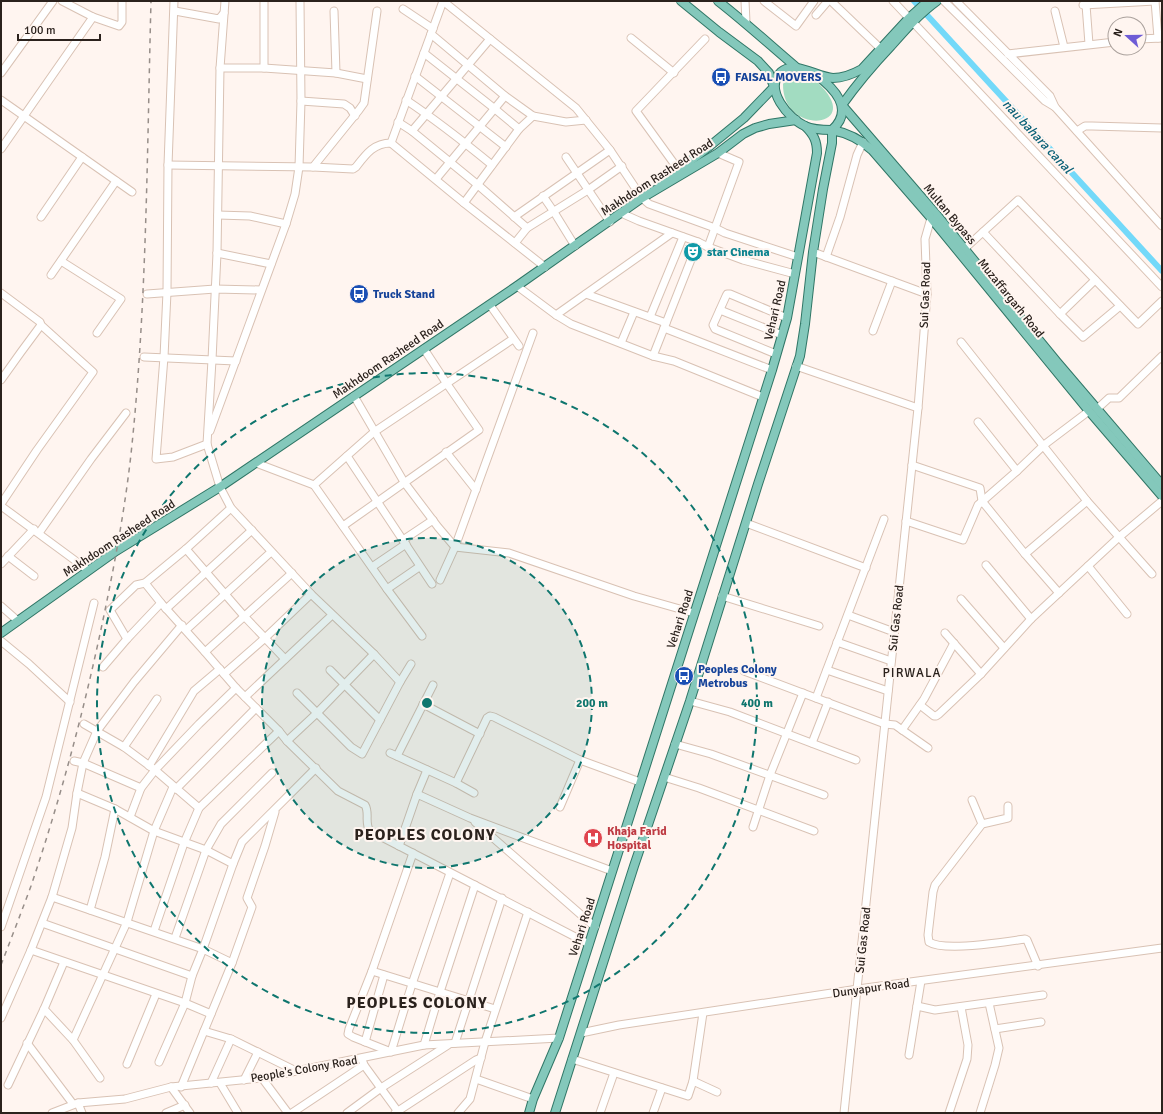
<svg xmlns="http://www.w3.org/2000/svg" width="1163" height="1114" font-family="Signika,sans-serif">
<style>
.green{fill:#a2dcc1}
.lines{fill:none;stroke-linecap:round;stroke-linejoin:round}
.canal{stroke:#73d9f9;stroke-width:6}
.minor-casing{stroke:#d9c2b4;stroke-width:9}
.major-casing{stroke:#307666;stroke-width:10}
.minor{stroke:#fff;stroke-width:7}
.major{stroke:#84c8bb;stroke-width:8}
.rail{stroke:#978e89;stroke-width:1.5;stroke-dasharray:5 5;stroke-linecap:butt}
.ring{fill:none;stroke:#0f766e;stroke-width:2;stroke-dasharray:7 5}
.labels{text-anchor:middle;stroke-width:4;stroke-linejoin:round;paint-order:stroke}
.transit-label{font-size:12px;font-weight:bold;fill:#164399;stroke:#fff5f0;text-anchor:start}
.street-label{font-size:12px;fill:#2b221d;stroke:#fff5f0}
.culture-label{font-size:12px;font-weight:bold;fill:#0d838f;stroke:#fff5f0;text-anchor:start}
.health-label{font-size:12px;font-weight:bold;fill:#be3a42;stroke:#fff5f0;text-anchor:start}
.water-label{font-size:13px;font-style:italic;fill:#0b6177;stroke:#fff5f0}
.neighbourhood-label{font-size:13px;letter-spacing:1px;fill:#2b221d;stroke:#fff5f0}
.district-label{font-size:16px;font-weight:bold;letter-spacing:1px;fill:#2b221d;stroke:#fff5f0}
.centre{fill:#0f766e;stroke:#fff5f0;stroke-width:2}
.ring-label{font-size:12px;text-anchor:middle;font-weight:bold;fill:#0f766e;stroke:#fff5f0;stroke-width:4;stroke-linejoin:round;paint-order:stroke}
</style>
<rect width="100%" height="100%" fill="#fff5f0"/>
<!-- green -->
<path class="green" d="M 794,74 C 805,73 814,78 821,86 C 863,129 782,136 783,84 L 790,75 Z"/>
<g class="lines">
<!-- canal -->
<polyline class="canal" points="914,1 1162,271"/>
<!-- minor casing -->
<g class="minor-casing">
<g id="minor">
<polyline points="62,1 93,17 119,26 122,22 122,1"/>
<polyline points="174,1 168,165 167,292 164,357 156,459 173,457 207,444"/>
<polyline points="225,1 220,68 217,253 212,360 207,444 220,487 231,508 311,594 374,654 400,682"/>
<polyline points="443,1 576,108 610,150 642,198 649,204 715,228 725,233 798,257"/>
<polyline points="745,1 746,22"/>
<polyline points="764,1 796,26 814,1"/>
<polyline points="831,1 881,49"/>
<polyline points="893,1 1162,287"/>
<polyline points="944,1 1045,101 1055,107"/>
<polyline points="956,1 1050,96 1055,107 1162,226"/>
<polyline points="1155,1 1158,38"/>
<polyline points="1083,5 1155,1"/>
<polyline points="1086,5 1089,44"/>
<polyline points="403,9 433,29"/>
<polyline points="175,11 219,19 224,13"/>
<polyline points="334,11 336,73"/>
<polyline points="1055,11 1064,47"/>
<polyline points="816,15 828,1"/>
<polyline points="431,34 505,96 533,116 566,122 586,120"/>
<polyline points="631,38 674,73"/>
<polyline points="1139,39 1162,38"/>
<polyline points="424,53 495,109 519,129"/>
<polyline points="1008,54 1115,42"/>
<polyline points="220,68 264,68 336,73 367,79"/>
<polyline points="264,68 264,1"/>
<polyline points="1,73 53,1"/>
<polyline points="415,76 506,147"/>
<polyline points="1,100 132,192"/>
<path d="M 406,100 C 436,120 464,142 492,165"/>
<polyline points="301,101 344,104 350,108 355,116"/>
<polyline points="398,122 412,131 478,185 527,228"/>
<polyline points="412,131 490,39"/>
<polyline points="1077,131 1085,126 1092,126 1162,128"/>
<polyline points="391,143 443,1"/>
<polyline points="1,149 93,17"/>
<polyline points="566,157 610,222"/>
<polyline points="168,165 313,167 359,110 364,103 377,11"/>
<path d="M 313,167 L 353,169 L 356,167 C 366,154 374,143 391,143 L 464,203 L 545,267"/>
<polyline points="678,169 636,111 705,39"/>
<polyline points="436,179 505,96"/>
<polyline points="543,196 554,212 575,246"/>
<polyline points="464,203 519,129 533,116"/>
<polyline points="621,213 639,221 698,242 708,247 743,260 795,274"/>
<polyline points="218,215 250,216 286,224"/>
<polyline points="41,217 82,157"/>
<polyline points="514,217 610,150"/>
<polyline points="983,232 1060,314"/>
<polyline points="515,243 527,228 588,190 622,166"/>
<polyline points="708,247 739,162 718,153"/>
<polyline points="813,252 927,294"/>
<polyline points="961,252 1018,200 1138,324 1162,301"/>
<polyline points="217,253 271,264"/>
<polyline points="826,257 840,217 857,155 863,142"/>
<polyline points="61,261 121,299 97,333"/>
<polyline points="51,275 116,181"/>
<polyline points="1095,280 1060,314 1083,337 1120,306"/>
<polyline points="517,286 556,315 571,324 653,356 674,361 763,397"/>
<polyline points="1,293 40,322 41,325 21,352 1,380"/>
<polyline points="147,294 215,289 261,290"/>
<polyline points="586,294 666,323"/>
<polyline points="490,305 519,346"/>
<polyline points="720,310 782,335"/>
<polyline points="556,315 672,233"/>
<polyline points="650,317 683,237"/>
<polyline points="664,328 772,370"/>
<polyline points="873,331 892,281"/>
<polyline points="961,342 1087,501 1152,574"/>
<polyline points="621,343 634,312"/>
<polyline points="776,354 715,329 713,325 726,296 727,294 730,294 787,318"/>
<polyline points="653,356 698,242"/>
<polyline points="144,357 236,361"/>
<polyline points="796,366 918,408"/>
<polyline points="354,396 404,482 438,527 455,547 509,553 634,596 694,613"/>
<polyline points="1097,409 1109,398 1119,398 1162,356"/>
<polyline points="978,422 1017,471"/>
<polyline points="210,431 286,224 295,194 299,167 301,101 300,1"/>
<polyline points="446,452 476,490"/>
<polyline points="347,456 432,584"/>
<polyline points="256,463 314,485"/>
<polyline points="912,465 980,488 982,501 1025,554 1059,593"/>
<polyline points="1,504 37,450 93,372 41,325"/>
<polyline points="1,506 88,570"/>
<polyline points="906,521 963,540 978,505 1017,471 1044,445 1089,411"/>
<polyline points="746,523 866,568"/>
<polyline points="343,526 479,430 447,384 424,349"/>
<polyline points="39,533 91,459 126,413"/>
<polyline points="403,540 433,520"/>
<polyline points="186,549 244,616 285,659"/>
<polyline points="1025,554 1087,501"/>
<polyline points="8,556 34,576"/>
<polyline points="1,564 34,529"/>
<polyline points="986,565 1031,619"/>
<polyline points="1088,566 1127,614"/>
<polyline points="372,567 406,544"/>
<polyline points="440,580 455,547 533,333"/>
<path d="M 145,583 L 161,603 L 205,652 L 236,688 L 279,731 L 287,741 L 338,791 L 365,805 C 370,813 364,823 370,831 C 443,869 516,906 589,944"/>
<polyline points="387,589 419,567"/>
<polyline points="722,596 819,626"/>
<polyline points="961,599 1004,648"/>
<polyline points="1,606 18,621"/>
<polyline points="166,609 252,530"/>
<polyline points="848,615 894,632"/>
<polyline points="186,630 271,552"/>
<polyline points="945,633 981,674"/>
<polyline points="422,636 387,589 314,485 374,432 513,339"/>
<polyline points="127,639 110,610 136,585 145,583 186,549 231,508"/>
<polyline points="1,641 29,664 70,702"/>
<polyline points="837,642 891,661"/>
<polyline points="205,652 292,573"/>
<polyline points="103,667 127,639 161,603"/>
<polyline points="330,670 380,720"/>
<polyline points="827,670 888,691"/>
<polyline points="744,671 885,724 895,725 928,748"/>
<polyline points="224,674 265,638 311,594"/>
<polyline points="297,693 351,747 362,754 400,682 411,664"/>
<polyline points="245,697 332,615"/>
<polyline points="816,698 884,519"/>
<polyline points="690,701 730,712 856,760"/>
<polyline points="423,704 480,734"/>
<polyline points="920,705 934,716 936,716 939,714 981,674 1031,619 1118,538 1162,501"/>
<polyline points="84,724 124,747 155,770 199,808"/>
<polyline points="902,730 924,699 954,643"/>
<polyline points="287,741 317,713 374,654"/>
<polyline points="812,743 828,702"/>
<polyline points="675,744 711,754 824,795"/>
<polyline points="124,747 157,699"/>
<polyline points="390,753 456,783 474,793"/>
<polyline points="397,756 433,685"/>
<polyline points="74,761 83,763 141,788"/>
<polyline points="149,766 194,691 220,669"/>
<polyline points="664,777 699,788 814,831"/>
<polyline points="456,783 487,718 490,716 494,717 580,760 640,782"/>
<polyline points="176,789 256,708"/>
<polyline points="77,793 115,809 154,831 206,850 233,864"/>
<polyline points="417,794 427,770"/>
<polyline points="972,800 982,824"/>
<path d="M 1008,806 L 1008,818 L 982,824 L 935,885 L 933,892 L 928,935 L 929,942 C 944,952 1005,942 1025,939 L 1027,940 L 1038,966"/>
<polyline points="560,807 580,760"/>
<polyline points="130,817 141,788 155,770 199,724 236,688"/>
<polyline points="475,822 595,927"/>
<polyline points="753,827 770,775 803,693"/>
<polyline points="399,846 417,794 470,818 612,871"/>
<polyline points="413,853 372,971 349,1029 348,1034 353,1037 391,1052 412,984 450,873"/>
<polyline points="52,897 203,949 232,963"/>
<polyline points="90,910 105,857 115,809"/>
<polyline points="42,923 192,976"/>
<polyline points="1,927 46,797 94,603"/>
<polyline points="154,931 184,843 199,808 279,731"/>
<polyline points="175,938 206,850 221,824 272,773"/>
<polyline points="31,950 185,1003 211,1014"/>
<polyline points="372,971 495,1009"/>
<polyline points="917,1006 935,1010 1043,995"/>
<polyline points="44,1009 73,1040 100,1078"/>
<polyline points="1,1018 31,950 52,897 72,828 77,793 83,763 97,731 134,682 182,625"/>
<polyline points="995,1029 1041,1022"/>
<polyline points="204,1031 231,1039 296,1071"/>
<polyline points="581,1033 619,1025 858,989 1162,948"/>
<polyline points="73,1040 127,922 154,831 173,787"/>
<polyline points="365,1042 384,975"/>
<polyline points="27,1043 73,1104"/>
<polyline points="455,1043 502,898"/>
<polyline points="424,1045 440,992 475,885"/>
<polyline points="909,1055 921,981"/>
<polyline points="572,1059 688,1096 693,1081 703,1013"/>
<polyline points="159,1062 185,1003 192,976 203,949 233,864 242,842 316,768"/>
<polyline points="127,1064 156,994"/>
<polyline points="364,1065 399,1113"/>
<polyline points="262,1078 288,1113"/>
<polyline points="476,1079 533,1099"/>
<polyline points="244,1080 258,1052"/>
<polyline points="693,1081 717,1092"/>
<polyline points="211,1083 231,1039"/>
<polyline points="220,1083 238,1113"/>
<polyline points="8,1085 44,1009 64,962"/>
<polyline points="171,1087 190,1113"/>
<polyline points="181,1087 232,963 252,907 247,898 265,846 275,812"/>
<polyline points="78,1103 82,1113"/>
<polyline points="52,1113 78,1103 125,1099 171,1087 262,1078 424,1045 559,1038"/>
<polyline points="166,1113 185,1105"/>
<polyline points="292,1113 364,1065 362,1059"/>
<polyline points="347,1113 381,1088 448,1045"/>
<polyline points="395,1113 476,1060 481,1058"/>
<polyline points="458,1113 470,1099 485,1042 528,912"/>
<polyline points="600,1113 614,1073"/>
<polyline points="653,1113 662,1088"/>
<polyline points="844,1113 918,408 927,294 925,239 931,218"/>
<polyline points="949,1113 967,1059 968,1045 961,1007"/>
<polyline points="980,1113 995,1065 999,1048 989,1003"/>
</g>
</g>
<!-- major casing -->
<g class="major-casing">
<g id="major">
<path d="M 718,1 C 745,22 770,45 796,67"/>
<path d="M 937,1 C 919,14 905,30 891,46 C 873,65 857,84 842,105 L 936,214 L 1057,362 L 1162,485"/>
<path d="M 815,74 C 834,88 855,109 832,130 C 823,130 813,130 805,126 C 789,119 763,89 781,72 C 794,60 817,77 833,78 C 844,78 853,74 862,69 L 909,18 L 928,1"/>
<polyline points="660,184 711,145 744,118 774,87 769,73 758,61 719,32 681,1"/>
<polyline points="1,633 116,551 220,487 517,286 642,198 718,153 743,134 755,128 769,124 796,120"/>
<path d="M 529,1113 L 533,1099 L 559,1038 L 772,370 L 787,318 L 817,153 C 817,141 814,135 805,126"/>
<path d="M 555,1113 L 634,866 L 690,701 L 758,484 L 800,356 L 805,324 L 813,252 L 823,189 L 832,143 L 832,130 C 848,133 860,139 872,150 L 931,218 L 1089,411 L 1162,496"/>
</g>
</g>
<!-- minor -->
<use href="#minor" class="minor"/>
<!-- major -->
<use href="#major" class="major"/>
<!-- rail -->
<path class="rail" d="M 1,965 C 11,939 21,913 31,886 C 61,797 85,707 104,615 C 115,562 125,508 131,454 C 147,304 147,152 151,1"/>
</g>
<!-- distance rings -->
<circle cx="427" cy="703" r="165" fill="#0f766e" fill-opacity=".12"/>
<g class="ring">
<circle cx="427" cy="703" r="165"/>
<circle cx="427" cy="703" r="330"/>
</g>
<!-- icons -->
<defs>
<g id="bus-disc" transform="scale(1)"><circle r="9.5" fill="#1a4fb4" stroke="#fff5f0"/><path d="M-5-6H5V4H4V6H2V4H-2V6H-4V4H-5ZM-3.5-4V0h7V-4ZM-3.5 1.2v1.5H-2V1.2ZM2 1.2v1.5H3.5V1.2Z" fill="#fff"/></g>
<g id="theatre-disc" transform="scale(1)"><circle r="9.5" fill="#0f9aa8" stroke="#fff5f0"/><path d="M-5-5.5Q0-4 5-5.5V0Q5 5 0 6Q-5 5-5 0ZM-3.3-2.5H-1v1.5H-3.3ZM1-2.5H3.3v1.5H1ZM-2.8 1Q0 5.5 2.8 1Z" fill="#fff"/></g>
<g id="hospital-disc" transform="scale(1)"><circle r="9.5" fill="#e0444e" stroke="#fff5f0"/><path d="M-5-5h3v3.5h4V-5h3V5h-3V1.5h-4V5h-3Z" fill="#fff"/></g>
</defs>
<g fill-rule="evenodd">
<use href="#bus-disc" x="721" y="77"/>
<use href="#theatre-disc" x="693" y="252"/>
<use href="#bus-disc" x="359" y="294"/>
<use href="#bus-disc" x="684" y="676"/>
<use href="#hospital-disc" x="593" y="838"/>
</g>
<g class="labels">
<!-- transit labels -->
<g class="transit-label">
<text x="735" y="81">FAISAL MOVERS</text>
<text x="373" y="298">Truck Stand</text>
<text x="698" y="673">Peoples Colony<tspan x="698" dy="14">Metrobus</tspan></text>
</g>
<!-- street labels -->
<g class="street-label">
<text transform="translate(657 177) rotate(-33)" y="4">Makhdoom Rasheed Road</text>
<text transform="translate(950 214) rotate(50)" y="4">Multan Bypass</text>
<text transform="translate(925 295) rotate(-88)" y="4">Sui Gas Road</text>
<text transform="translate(1011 298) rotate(51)" y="4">Muzaffargarh Road</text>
<text transform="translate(775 310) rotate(-77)" y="4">Vehari Road</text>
<text transform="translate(388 359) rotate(-34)" y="4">Makhdoom Rasheed Road</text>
<text transform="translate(119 538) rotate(-33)" y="4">Makhdoom Rasheed Road</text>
<text transform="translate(896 618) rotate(-84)" y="4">Sui Gas Road</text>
<text transform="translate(680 619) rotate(-72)" y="4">Vehari Road</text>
<text transform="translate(582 927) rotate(-72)" y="4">Vehari Road</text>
<text transform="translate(863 940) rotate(-84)" y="4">Sui Gas Road</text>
<text transform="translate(871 988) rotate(-8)" y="4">Dunyapur Road</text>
<text transform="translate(304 1069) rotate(-10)" y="4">People's Colony Road</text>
</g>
<!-- culture labels -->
<g class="culture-label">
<text x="707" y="256">star Cinema</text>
</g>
<!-- health labels -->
<g class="health-label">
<text x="607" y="835">Khaja Farid<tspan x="607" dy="14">Hospital</tspan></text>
</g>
<!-- water labels -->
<g class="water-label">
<text transform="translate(1038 136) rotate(47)" y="5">nau bahara canal</text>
</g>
<!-- neighbourhood labels -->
<g class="neighbourhood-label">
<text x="912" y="677">PIRWALA</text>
</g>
<!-- district labels -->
<g class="district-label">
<text x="425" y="840">PEOPLES COLONY</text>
<text x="417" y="1008">PEOPLES COLONY</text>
</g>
</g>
<circle cx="427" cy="703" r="6" class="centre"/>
<g class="ring-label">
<text x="592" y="707">200 m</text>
<text x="757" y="707">400 m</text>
</g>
<!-- border -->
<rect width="1163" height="1114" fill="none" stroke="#2b221d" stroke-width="4"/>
<!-- north arrow -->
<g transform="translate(1127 36) rotate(291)"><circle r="19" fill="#fff5f0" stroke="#aaa19c"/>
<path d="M0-3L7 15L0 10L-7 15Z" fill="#6e5cd6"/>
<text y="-6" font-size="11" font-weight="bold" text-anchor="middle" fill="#2b221d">N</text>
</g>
<!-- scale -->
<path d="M18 34v6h82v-6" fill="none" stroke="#2b221d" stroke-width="2"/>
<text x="24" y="34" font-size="12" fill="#2b221d" stroke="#fff5f0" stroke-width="3" paint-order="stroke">100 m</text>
</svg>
